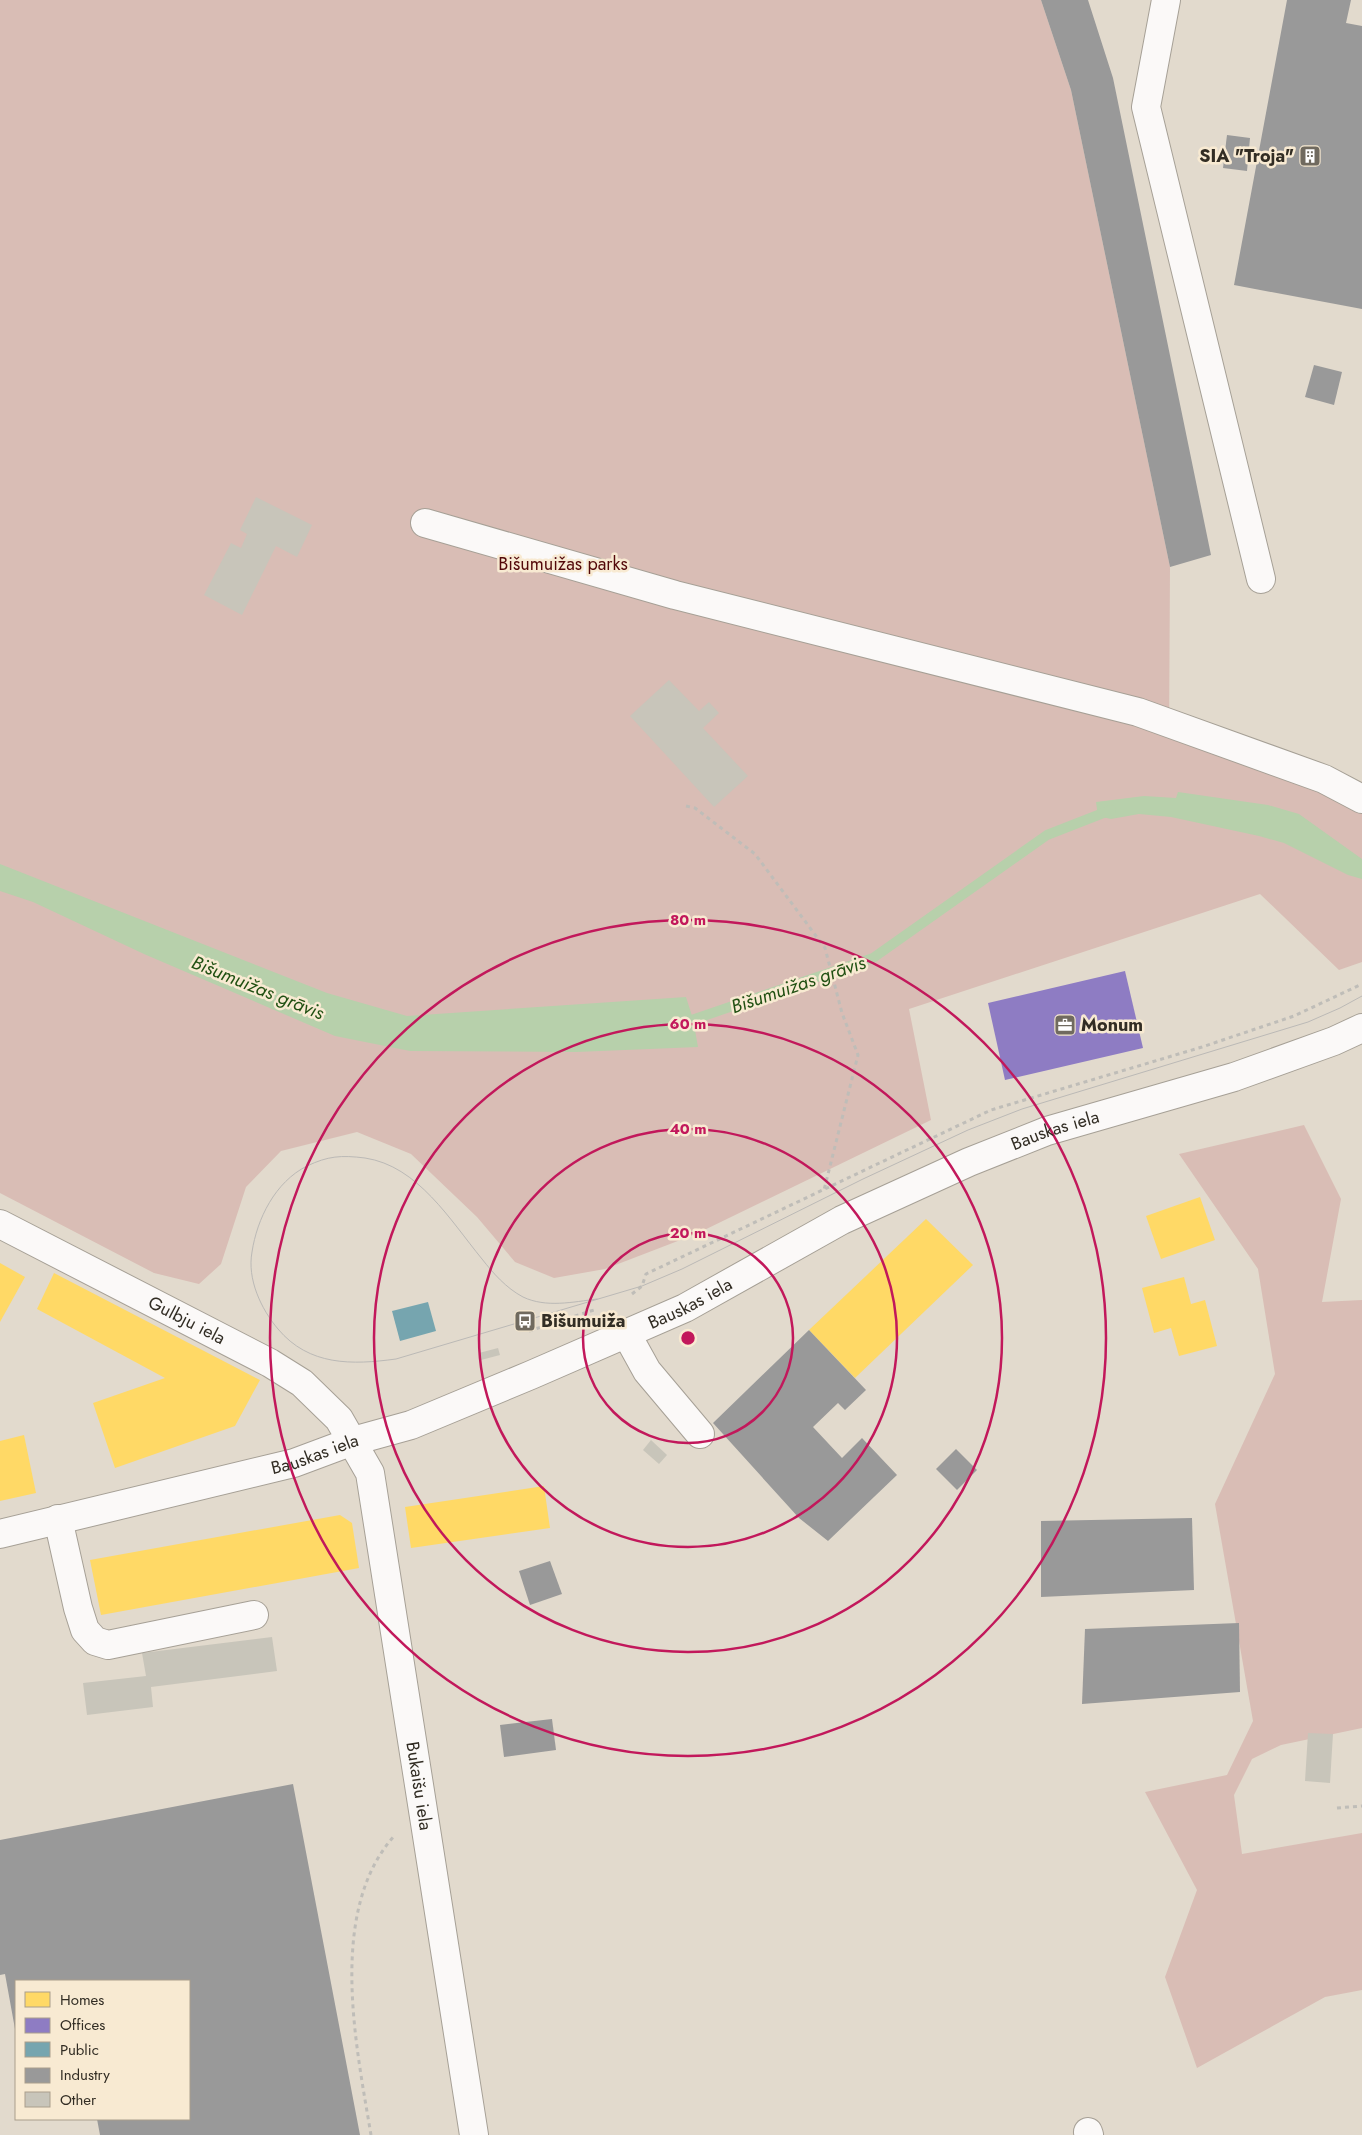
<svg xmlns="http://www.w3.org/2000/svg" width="1362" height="2135" font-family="Jost,sans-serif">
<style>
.green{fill:#d9bdb5}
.water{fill:#b7d0ab}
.homes{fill:#ffd966}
.offices{fill:#8e7cc3}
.public{fill:#76a5af}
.industry{fill:#999}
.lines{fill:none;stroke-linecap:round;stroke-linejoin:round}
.stream{stroke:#b7d0ab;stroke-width:10}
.building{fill:#c8c5ba}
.minor-casing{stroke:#a6a096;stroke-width:30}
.path{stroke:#bfbdb8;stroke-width:3;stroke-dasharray:4 4;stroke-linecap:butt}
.minor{stroke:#fbf9f8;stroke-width:28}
.tram{stroke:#bbb9b6;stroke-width:1}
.ring{fill:none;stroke:#c2185b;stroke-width:2.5}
.labels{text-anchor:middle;stroke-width:5;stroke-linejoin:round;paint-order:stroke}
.poi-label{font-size:18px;font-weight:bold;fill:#322d24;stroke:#f8ead2;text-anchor:start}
.park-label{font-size:18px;fill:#530809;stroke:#f8ead2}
.street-label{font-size:18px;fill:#322d24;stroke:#f8ead2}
.water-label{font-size:19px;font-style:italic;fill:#205012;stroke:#f8ead2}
.centre{fill:#c2185b;stroke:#f8ead2;stroke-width:2.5}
.ring-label{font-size:15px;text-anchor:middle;font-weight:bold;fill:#c2185b;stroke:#f8ead2;stroke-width:5;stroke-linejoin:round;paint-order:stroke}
</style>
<rect width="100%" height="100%" fill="#e2dacd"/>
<!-- green -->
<g class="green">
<polygon points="0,0 1041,0 1071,90 1170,567 1169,738 1317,788 1362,810 1362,962 1339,970 1260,894 909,1009 931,1120 696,1234 605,1269 554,1278 515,1262 477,1217 411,1154 357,1132 281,1151 246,1187 221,1264 199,1284 154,1273 0,1193"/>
<polygon points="1304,1125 1341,1199 1322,1302 1362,1300 1362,1728 1281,1745 1252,1759 1234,1795 1242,1854 1362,1833 1362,1990 1325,1997 1197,2068 1165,1977 1197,1890 1145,1792 1227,1775 1253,1721 1215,1504 1275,1374 1258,1269 1179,1154"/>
</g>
<!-- water -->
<g class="water">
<polygon points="1178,792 1268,805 1299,814 1362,859 1362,879 1348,875 1284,843 1259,836 1171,817 1139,814 1111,819 1098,816 1096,802 1144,796 1176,798"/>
<polygon points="0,864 327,993 407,1016 686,997 693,1019 698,1047 576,1052 410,1051 335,1036 144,954 33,902 0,891"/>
</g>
<!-- homes -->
<g class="homes">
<polygon points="1200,1197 1215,1240 1161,1259 1146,1216"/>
<polygon points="926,1219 973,1265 855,1378 809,1330"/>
<polygon points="0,1263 25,1277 0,1322"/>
<polygon points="54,1273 260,1380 235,1426 115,1468 93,1403 165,1378 37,1309"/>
<polygon points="1184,1277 1191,1304 1205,1300 1217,1346 1179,1356 1171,1328 1154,1333 1142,1288"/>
<polygon points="24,1435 36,1493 0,1501 0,1441"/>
<polygon points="544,1486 550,1528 411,1548 405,1507"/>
<polygon points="340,1515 352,1523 359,1568 101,1615 90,1560"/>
</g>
<!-- offices -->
<polygon class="offices" points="1125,971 1143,1048 1005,1080 988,1003"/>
<!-- public -->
<polygon class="public" points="428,1302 436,1331 400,1341 392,1311"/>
<!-- industry -->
<g class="industry">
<polygon points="1041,0 1088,0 1113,78 1211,555 1170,567 1071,90"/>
<polygon points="1287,0 1351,0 1346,23 1362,26 1362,309 1234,285"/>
<polygon points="1227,135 1250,138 1247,171 1223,168"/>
<polygon points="1314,365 1342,372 1334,405 1305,397"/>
<polygon points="809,1330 866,1390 845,1410 838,1403 813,1427 842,1458 862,1438 897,1475 828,1541 799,1518 713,1423"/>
<polygon points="956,1449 977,1470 957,1490 936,1469"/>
<polygon points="1192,1518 1194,1590 1041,1597 1041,1521"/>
<polygon points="550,1561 562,1594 530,1605 519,1571"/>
<polygon points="1239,1623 1240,1692 1082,1704 1085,1629"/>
<polygon points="552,1719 556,1750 504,1757 500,1725"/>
<polygon points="293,1784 360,2135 100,2135 97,2119 189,2119 189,1981 16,1981 15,2029 5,1974 0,1975 0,1840"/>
</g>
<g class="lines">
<!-- stream -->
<polyline class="stream" points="680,1024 873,958 1047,835 1111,810"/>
</g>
<!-- building -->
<g class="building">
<polygon points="256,497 312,525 297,557 276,546 242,615 204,595 231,543 241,548 247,534 240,530"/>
<polygon points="669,680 699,711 709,702 719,713 703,728 748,776 714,807 630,716"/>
<polygon points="498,1348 500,1355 481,1360 479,1353"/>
<polygon points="651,1440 667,1455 659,1464 643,1450"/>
<polygon points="272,1637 277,1671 151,1687 153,1707 87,1715 83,1683 146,1676 142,1653"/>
<polygon points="1308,1733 1333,1734 1330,1783 1305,1781"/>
</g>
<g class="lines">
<!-- minor casing -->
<g class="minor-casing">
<g id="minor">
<polyline points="1166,0 1146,107 1261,579"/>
<polyline points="425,523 675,595 1138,712 1324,779 1362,799"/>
<path id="s1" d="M 0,1224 L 270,1363 L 302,1383 L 339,1419 L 370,1473 L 474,2135"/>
<polyline points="626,1333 647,1371 700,1434"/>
<polyline points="58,1519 78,1608 85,1630 95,1641 108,1645 254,1615"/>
<path id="s2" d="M 0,1534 L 294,1463 L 353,1441 L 411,1425 L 531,1375 L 685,1308 L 842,1220 L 969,1162 L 1047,1131 L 1234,1077 L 1334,1041 L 1362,1028"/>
<polyline points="1088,2132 1089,2135"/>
</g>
</g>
<!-- path -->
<g class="path">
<polyline points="686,806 695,808 755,854 825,948 842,1013 858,1055 824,1190"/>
<polyline points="632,1294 642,1286 646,1274 991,1110 1202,1047 1294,1016 1362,984"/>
<polyline points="529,1331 597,1309"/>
<polyline points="1337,1808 1362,1806"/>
<path d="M 371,2135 C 356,2045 327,1910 395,1835"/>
</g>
<!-- minor -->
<use href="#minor" class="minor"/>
<!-- tram -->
<path class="tram" d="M 597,1299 C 573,1302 546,1308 523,1297 C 506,1288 493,1273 482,1259 C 450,1220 418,1166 365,1158 C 341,1155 328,1156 307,1166 C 275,1182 257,1219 252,1252 C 247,1279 261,1309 278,1329 C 309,1366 352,1365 396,1359 L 642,1286 L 682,1269 L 863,1179 L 968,1130 L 1022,1109 L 1308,1022 L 1340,1008 L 1362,996"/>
</g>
<!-- distance rings -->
<g class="ring">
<circle cx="688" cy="1338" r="105"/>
<circle cx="688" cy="1338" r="209"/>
<circle cx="688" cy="1338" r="314"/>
<circle cx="688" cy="1338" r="418"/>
</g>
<!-- icons -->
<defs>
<g id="building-square" transform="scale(1.125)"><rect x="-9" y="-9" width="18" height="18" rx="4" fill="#706a5f" stroke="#f8ead2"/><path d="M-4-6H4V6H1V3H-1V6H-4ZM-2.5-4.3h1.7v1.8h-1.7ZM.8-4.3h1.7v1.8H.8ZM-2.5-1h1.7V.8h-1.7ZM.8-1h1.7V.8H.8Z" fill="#fff"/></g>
<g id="office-square" transform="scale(1.125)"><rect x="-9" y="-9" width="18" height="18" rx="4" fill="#706a5f" stroke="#f8ead2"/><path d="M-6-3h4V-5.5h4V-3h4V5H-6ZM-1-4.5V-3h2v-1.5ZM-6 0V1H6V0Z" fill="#fff"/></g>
<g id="bus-square" transform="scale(1.125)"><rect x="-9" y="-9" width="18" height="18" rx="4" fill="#706a5f" stroke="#f8ead2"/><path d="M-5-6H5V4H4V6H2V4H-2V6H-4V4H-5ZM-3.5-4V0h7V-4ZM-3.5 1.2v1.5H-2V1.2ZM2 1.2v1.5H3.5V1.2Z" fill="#fff"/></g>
</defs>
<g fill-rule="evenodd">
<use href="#building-square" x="1310" y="156"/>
<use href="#office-square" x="1065" y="1025"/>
<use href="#bus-square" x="525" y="1321"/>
</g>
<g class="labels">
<!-- poi labels -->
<g class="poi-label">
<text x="1294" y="162" text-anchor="end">SIA "Troja"</text>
<text x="1081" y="1031">Monum</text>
<text x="541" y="1327">Bišumuiža</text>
</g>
<!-- park labels -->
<g class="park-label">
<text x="563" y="570">Bišumuižas parks</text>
</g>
<!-- street labels -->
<g class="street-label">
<text dy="6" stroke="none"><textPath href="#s2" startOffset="1135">Bauskas iela</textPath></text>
<text dy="6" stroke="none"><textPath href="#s2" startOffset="730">Bauskas iela</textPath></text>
<text dy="6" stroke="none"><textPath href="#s1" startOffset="210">Gulbju iela</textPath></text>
<text dy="6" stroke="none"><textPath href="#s2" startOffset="325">Bauskas iela</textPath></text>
<text dy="6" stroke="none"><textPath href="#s1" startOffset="772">Bukaišu iela</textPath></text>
</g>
<!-- water labels -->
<g class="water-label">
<text transform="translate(798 984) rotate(-19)" y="7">Bišumuižas grāvis</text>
<text transform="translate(258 987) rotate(22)" y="7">Bišumuižas grāvis</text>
</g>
</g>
<circle cx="688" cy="1338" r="8" class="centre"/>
<g class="ring-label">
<text x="688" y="925">80 m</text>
<text x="688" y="1029">60 m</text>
<text x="688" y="1134">40 m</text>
<text x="688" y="1238">20 m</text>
</g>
<!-- legend -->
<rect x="15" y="1980" width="175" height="140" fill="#f8ead2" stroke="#a99e8c"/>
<rect x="25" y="1992" width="25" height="15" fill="#ffd966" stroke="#a99e8c"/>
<text x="60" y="2005" font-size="15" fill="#322d24">Homes</text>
<rect x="25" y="2018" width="25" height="15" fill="#8e7cc3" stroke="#a99e8c"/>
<text x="60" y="2030" font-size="15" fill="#322d24">Offices</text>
<rect x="25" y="2042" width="25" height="15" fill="#76a5af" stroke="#a99e8c"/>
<text x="60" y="2055" font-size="15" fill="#322d24">Public</text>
<rect x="25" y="2068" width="25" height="15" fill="#999999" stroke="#a99e8c"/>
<text x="60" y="2080" font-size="15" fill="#322d24">Industry</text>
<rect x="25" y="2092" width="25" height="15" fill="#c8c5ba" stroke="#a99e8c"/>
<text x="60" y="2105" font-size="15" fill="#322d24">Other</text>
</svg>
